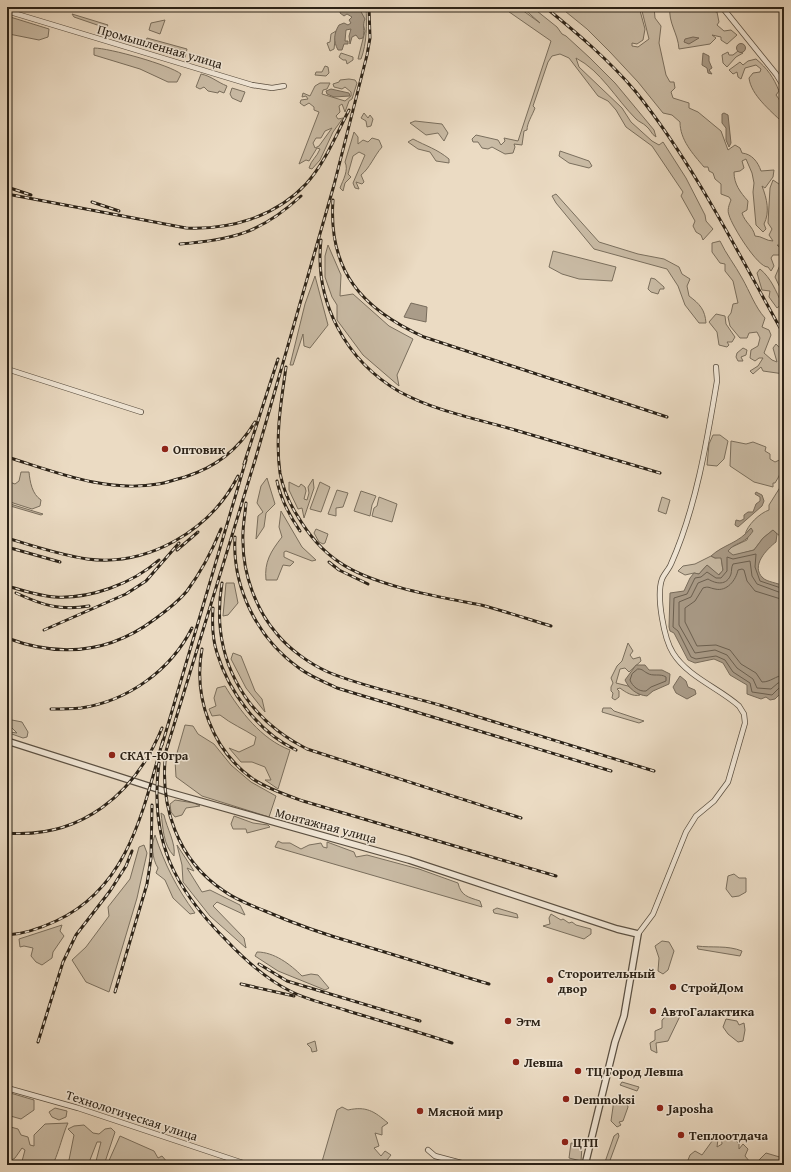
<svg xmlns="http://www.w3.org/2000/svg" width="791" height="1172" font-family="'Gentium Book Plus',serif">
<style>
.green{fill:#cabca6;stroke:#7a6f5e;fill-rule:evenodd}
.water{fill:#aa9c89;stroke:#776b5b}
.lines{fill:none;stroke-linecap:round;stroke-linejoin:round}
.shore{stroke:#6a5f50;stroke-width:1}
.minor-casing{stroke:#5b5042;stroke-width:6}
.tertiary-casing{stroke:#5b5042;stroke-width:8}
.minor{stroke:#f2e8d8;stroke-width:4.5}
.tertiary{stroke:#f2e8d8;stroke-width:5.5}
.rail-casing{stroke:#2b2217;stroke-width:3}
.rail{stroke:#f2e8d8;stroke-width:1.5;stroke-dasharray:4.5;stroke-linecap:butt}
.poi-dot{fill:#8f2418;stroke:#f2e8d8;stroke-width:1.5}
.labels{text-anchor:middle;stroke-width:3;stroke-linejoin:round;paint-order:stroke}
.street-label{font-size:13px;fill:#2b2217;stroke:#f2e8d8}
.poi-label{font-size:13px;font-weight:bold;fill:#2b2217;stroke:#f2e8d8;text-anchor:start}
</style>
<rect width="100%" height="100%" fill="#ebdbc3"/>
<filter id="stains"><feTurbulence type="fractalNoise" baseFrequency=".005" numOctaves="4"/><feColorMatrix values="0 0 0 0 .2 0 0 0 0 .09 0 0 0 0 .02 0 0 0 .5 -.17"/></filter>
<radialGradient id="worn" r=".72"><stop offset=".6" stop-color="#630" stop-opacity="0"/><stop offset="1" stop-color="#630" stop-opacity=".3"/></radialGradient>
<!-- green -->
<g class="green">
<path d="M 360,7 L 366,7 C 367,24 367,43 361,59 L 358,59 L 365,31 L 363,24 L 364,19 L 360,10 Z"/>
<path d="M 502,7 L 518,7 L 540,23 L 522,7 L 532,7 L 557,27 L 562,34 L 566,36 L 590,58 L 615,83 L 654,130 L 656,137 C 651,134 651,130 646,126 C 643,123 639,122 636,119 C 616,99 601,71 576,58 L 579,67 L 622,108 L 631,122 L 652,141 L 659,145 L 663,142 L 686,178 L 705,215 L 706,221 L 713,229 L 703,240 L 701,235 L 696,232 L 693,226 L 695,221 L 681,196 L 683,192 L 652,146 L 626,127 L 616,110 L 608,101 L 598,96 L 569,58 L 560,54 L 552,56 L 548,62 L 533,106 L 535,108 C 532,116 527,123 527,130 L 524,131 L 522,145 L 514,144 L 515,147 L 513,153 L 505,154 L 492,147 L 488,149 L 482,148 L 478,142 L 473,142 L 472,139 L 476,135 L 498,140 L 501,145 L 505,141 L 504,138 L 518,141 L 551,41 Z"/>
<path d="M 560,7 L 639,7 L 645,29 L 643,40 L 637,44 L 632,43 L 632,46 L 638,47 L 649,39 L 641,7 L 654,7 L 655,18 L 661,26 L 659,43 L 666,75 L 670,82 L 674,82 L 675,88 L 671,92 L 673,98 L 689,103 L 689,108 L 698,112 L 721,131 L 728,150 L 735,145 L 740,148 L 742,153 C 752,154 758,162 761,171 L 774,170 L 773,177 L 765,188 L 762,186 C 767,199 770,212 764,224 L 766,229 L 763,232 L 756,225 L 753,192 L 754,183 L 752,173 L 746,159 L 742,161 L 744,168 L 740,171 L 734,172 C 734,184 740,192 748,201 L 747,210 L 742,213 C 745,223 753,226 755,236 C 762,236 766,241 773,241 L 769,235 L 772,229 L 768,223 L 770,188 L 773,180 L 779,184 L 784,185 L 784,246 L 777,245 L 783,251 L 779,255 L 773,255 L 771,258 L 774,266 L 771,271 L 768,267 C 758,268 732,226 729,215 C 727,210 729,205 731,200 L 729,197 L 721,194 L 721,184 L 715,179 L 713,173 L 709,171 L 708,167 L 704,167 C 693,154 680,140 680,122 L 672,115 L 663,113 L 638,82 L 610,52 L 587,29 Z"/>
<path d="M 670,7 L 715,7 L 712,11 L 717,12 L 719,22 L 717,25 L 724,31 L 731,30 L 737,35 L 727,44 L 721,40 L 721,37 L 712,35 L 716,38 L 710,44 L 679,49 C 678,33 668,23 670,7 Z"/>
<polygon points="72,14 108,25 106,28 74,17"/>
<polygon points="7,16 49,29 48,37 39,40 9,34 7,32"/>
<polygon points="165,20 160,34 149,30 151,23"/>
<polygon points="336,31 334,49 330,51 327,43 330,42 331,34"/>
<polygon points="147,38 187,49 185,58 152,49 145,43"/>
<path d="M 94,48 C 109,48 170,65 181,74 L 177,82 L 168,82 L 140,69 L 94,55 Z"/>
<polygon points="738,51 743,53 736,57 727,67 723,63 722,55 728,52 729,55 733,55"/>
<polygon points="341,53 353,57 353,60 347,64 346,60 343,60 339,57"/>
<path d="M 756,59 C 767,68 774,78 779,91 L 776,95 C 783,104 785,110 782,122 C 770,110 751,95 749,78 L 753,73 L 760,72 L 761,69 L 756,65 L 745,68 L 741,79 L 738,77 L 737,72 L 733,74 L 729,70 L 740,62 L 743,65 L 748,61 Z"/>
<polygon points="325,66 328,67 329,73 326,76 315,75 316,72 322,72"/>
<path d="M 201,74 C 211,76 217,82 227,86 L 224,93 L 219,91 L 218,93 L 208,91 L 204,87 L 200,89 L 196,87 Z"/>
<path d="M 349,79 L 355,80 L 357,83 L 352,99 L 349,101 L 345,112 L 342,104 L 339,106 L 340,112 L 336,116 L 338,119 L 343,118 L 333,132 L 320,160 L 312,169 L 309,168 C 311,160 317,157 320,149 L 317,148 L 309,161 L 306,160 L 299,164 L 319,112 L 314,110 L 314,107 L 309,103 L 304,106 L 300,103 L 301,100 L 308,99 L 306,96 L 302,97 L 303,93 L 310,96 L 315,86 L 320,83 L 330,83 L 327,89 L 323,90 L 322,94 L 345,101 L 351,96 L 351,92 L 345,87 L 342,89 L 334,87 L 333,84 L 339,82 L 340,80 ZM 332,128 L 319,146 L 315,148 L 313,143 L 316,138 L 321,138 L 325,131 Z"/>
<polygon points="232,88 245,92 241,102 232,98 230,94"/>
<polygon points="364,113 368,118 370,115 373,119 371,126 367,127 366,121 361,118"/>
<polygon points="415,121 442,124 448,133 444,141 438,133 426,135 410,123"/>
<path d="M 354,132 L 358,137 L 358,144 L 363,140 L 368,142 L 372,138 L 379,140 L 382,147 C 374,156 370,168 361,175 L 364,182 L 362,184 L 356,182 L 359,189 L 355,188 L 353,183 L 365,155 L 359,152 L 353,156 L 348,174 L 351,177 L 345,183 L 343,191 L 340,188 C 343,180 349,170 345,162 Z"/>
<path d="M 413,139 C 426,146 437,149 449,159 L 449,163 L 436,161 L 430,152 L 418,149 L 408,142 Z"/>
<polygon points="560,151 589,161 592,166 589,168 569,163 559,156"/>
<path d="M 556,194 L 599,242 L 638,254 L 664,259 L 679,267 L 682,274 L 690,279 L 687,286 L 689,296 C 700,304 705,310 706,323 L 699,323 L 685,305 L 678,286 L 667,269 L 594,249 L 556,203 L 552,196 Z"/>
<path d="M 720,241 C 726,254 735,265 742,278 C 750,292 755,307 765,318 L 762,327 L 769,330 L 771,335 L 764,353 L 772,360 L 777,362 L 773,348 L 776,344 C 786,353 784,361 784,374 L 763,371 L 761,367 L 753,374 L 750,371 L 758,366 L 763,358 L 759,358 L 755,361 L 750,358 L 751,350 L 758,346 L 760,338 L 757,332 L 749,333 L 747,338 L 740,338 L 730,326 L 728,317 L 731,313 L 733,304 L 738,303 L 733,281 L 725,271 L 725,264 L 720,263 L 712,252 L 712,243 Z"/>
<polygon points="328,245 341,275 340,296 353,294 389,326 413,339 397,375 399,386 363,355 337,320 337,305 332,297 325,277 325,256"/>
<polygon points="553,251 616,267 612,281 579,279 562,274 549,267"/>
<polygon points="784,259 784,296 775,277 780,265"/>
<path d="M 760,269 C 771,278 776,291 782,304 L 777,308 L 769,297 L 770,291 L 762,290 L 757,273 Z"/>
<polygon points="315,276 328,325 310,348 304,346 303,334 293,365 290,365 305,304"/>
<polygon points="651,278 655,279 664,287 664,289 660,289 658,294 651,292 648,289"/>
<polygon points="716,314 725,316 726,324 735,337 732,342 727,342 729,345 727,347 719,345 717,332 709,322"/>
<polygon points="743,348 747,350 746,355 741,357 743,361 738,361 736,357 737,353"/>
<polygon points="713,435 720,435 728,441 724,459 717,466 707,465 709,444"/>
<path d="M 731,441 L 746,444 L 753,442 L 766,447 L 765,451 L 770,454 L 770,459 L 775,462 L 784,458 C 784,467 780,475 775,483 L 773,483 L 773,487 L 754,482 L 730,466 Z"/>
<path d="M 21,472 L 29,472 C 30,482 32,494 41,500 L 40,506 L 32,509 L 7,501 L 7,481 L 15,484 L 19,481 Z"/>
<polygon points="267,478 275,504 266,513 264,527 256,539 258,516 263,512 257,503 261,486"/>
<polygon points="313,479 314,488 304,518 302,508 298,509 289,490 289,482 299,487 301,484 305,487 306,491 304,499 307,500 309,493 308,487"/>
<path d="M 784,481 L 784,531 L 782,538 L 773,530 L 763,538 L 754,550 L 732,556 L 728,551 L 732,547 L 747,540 L 751,528 L 745,535 C 747,525 760,513 769,510 L 769,505 Z"/>
<polygon points="320,482 330,487 321,512 310,509"/>
<polygon points="337,490 348,493 343,507 336,508 336,516 328,514"/>
<polygon points="361,491 376,496 372,505 370,516 354,511"/>
<polygon points="379,497 397,504 392,522 372,516 374,508 377,506"/>
<polygon points="662,497 670,500 666,514 658,511"/>
<polygon points="7,503 43,514 41,515 7,505"/>
<path d="M 281,511 L 302,547 L 316,560 L 312,561 L 286,551 L 284,552 L 284,557 L 294,562 L 290,566 L 283,565 L 277,580 L 266,580 C 264,562 271,551 282,537 L 279,527 Z"/>
<polygon points="316,529 328,534 325,543 323,544 319,542 314,533"/>
<polygon points="711,556 715,558 721,557 723,571 718,575 707,565 699,574 694,573 685,575 678,571 683,566 695,564"/>
<polygon points="226,583 234,583 238,603 228,615 223,616"/>
<path d="M 628,643 L 633,651 L 630,655 L 633,659 L 640,657 L 641,661 L 629,672 L 625,668 L 620,669 L 616,683 L 628,686 L 640,695 C 633,697 625,692 620,688 L 617,689 L 619,691 L 619,697 L 615,700 L 612,698 L 613,693 L 611,691 L 611,687 L 613,683 L 611,678 L 617,666 L 622,661 Z"/>
<polygon points="233,653 241,656 255,691 262,699 265,712 246,688 231,659"/>
<path d="M 225,686 C 240,711 261,739 290,750 L 278,789 L 265,780 L 271,780 L 265,767 L 252,762 L 241,762 L 229,748 L 239,752 L 254,745 L 256,737 C 244,729 231,724 220,715 L 212,716 L 209,709 L 216,706 L 214,698 L 217,688 Z"/>
<polygon points="603,708 611,708 614,711 644,721 639,723 602,712"/>
<polygon points="7,719 22,722 28,732 27,737 23,738 9,733 10,732 17,733 10,726 7,724"/>
<polygon points="185,725 193,726 198,734 214,744 231,765 251,782 276,796 269,817 202,796 176,777 175,760"/>
<polygon points="175,800 194,803 200,806 186,808 182,815 175,817 171,812 170,804"/>
<path d="M 161,813 L 164,815 C 167,829 176,843 174,856 C 163,845 163,827 161,813 Z"/>
<polygon points="234,816 253,823 268,825 270,827 247,833 246,829 233,829 231,824"/>
<path d="M 155,835 C 165,865 176,887 195,913 L 190,914 L 173,898 L 165,880 L 156,873 L 158,868 C 152,859 151,844 155,835 Z"/>
<path d="M 278,841 L 282,843 L 290,843 L 301,849 L 309,845 L 321,843 L 323,847 L 327,848 L 327,842 L 354,852 L 356,857 L 367,855 L 419,869 L 458,883 C 461,896 468,897 480,901 L 482,907 L 275,847 Z"/>
<polygon points="144,845 147,853 137,898 109,992 86,982 72,960 86,947 109,916 108,907 130,879 139,847"/>
<polygon points="177,845 194,871 187,868 202,892 210,890 240,905 245,915 217,902 213,906 244,938 246,948 210,916 183,882 182,865"/>
<polygon points="734,874 739,878 746,878 746,892 739,896 732,897 726,889 728,876"/>
<polygon points="497,908 517,914 518,918 494,913 493,910"/>
<polygon points="551,914 561,920 563,919 569,923 572,922 576,925 591,929 591,934 584,939 543,926 550,924 549,918"/>
<polygon points="62,925 60,931 64,936 53,952 52,958 42,965 36,962 31,956 33,948 24,946 20,947 19,939"/>
<polygon points="662,941 669,942 674,951 668,970 663,974 658,971 659,958 655,946"/>
<path d="M 697,946 C 712,948 727,945 742,951 L 740,956 L 698,949 Z"/>
<path d="M 257,952 C 274,952 290,964 302,976 L 311,974 L 318,975 L 329,988 L 325,990 L 278,971 L 255,956 Z"/>
<polygon points="673,1010 682,1012 668,1041 656,1043 657,1053 651,1050 650,1043 655,1040 655,1031 662,1028 662,1020"/>
<polygon points="726,1019 737,1021 739,1025 744,1023 745,1030 743,1041 738,1042 728,1034 723,1027"/>
<polygon points="315,1041 317,1051 312,1052 311,1048 307,1044"/>
<polygon points="622,1082 639,1087 637,1091 620,1085"/>
<polygon points="7,1092 34,1100 34,1110 21,1119 7,1115"/>
<polygon points="614,1100 627,1103 628,1107 623,1121 619,1122 621,1125 617,1127 611,1121"/>
<path d="M 342,1107 L 348,1110 C 366,1106 374,1111 388,1123 L 382,1127 L 382,1135 L 375,1133 L 379,1146 L 374,1148 L 381,1156 L 385,1151 L 391,1155 L 387,1160 L 389,1165 L 371,1165 L 365,1161 L 360,1165 L 321,1165 L 337,1110 Z"/>
<polygon points="55,1108 67,1111 66,1117 59,1120 52,1117 49,1112"/>
<path d="M 68,1123 C 63,1133 57,1159 52,1165 L 21,1165 L 25,1150 L 22,1148 L 15,1158 L 10,1161 L 10,1165 L 7,1165 L 7,1126 L 18,1129 L 21,1135 L 28,1137 L 30,1145 L 34,1146 L 34,1135 L 45,1124 Z"/>
<polygon points="84,1125 93,1133 99,1134 105,1129 111,1128 115,1132 104,1165 95,1165 101,1142 97,1142 88,1165 68,1165 74,1135 68,1129 74,1126"/>
<polygon points="618,1133 619,1136 609,1163 605,1162 614,1136"/>
<polygon points="721,1134 730,1141 732,1136 739,1144 739,1149 743,1144 748,1149 745,1156 750,1162 757,1162 766,1153 783,1158 783,1165 686,1165 690,1155 695,1151 702,1155 715,1137 718,1139 717,1147 722,1144"/>
<polygon points="120,1136 154,1151 158,1158 162,1156 168,1163 177,1165 107,1165"/>
<polygon points="571,1143 578,1144 582,1147 581,1161 569,1158"/>
</g>
<!-- water -->
<g class="water">
<path d="M 341,7 L 360,7 L 360,10 L 365,19 C 362,25 365,31 363,38 L 359,39 L 356,35 L 352,37 L 350,44 L 349,36 L 351,29 L 346,30 L 345,41 L 348,41 L 348,44 L 344,44 L 342,50 L 338,50 C 333,41 334,33 339,25 L 344,23 L 348,25 L 351,23 L 349,20 L 352,17 L 347,14 L 344,16 L 340,13 Z"/>
<polygon points="693,37 699,38 689,44 684,42 685,39"/>
<circle cx="741" cy="48" r="4.5"/>
<polygon points="703,53 709,56 709,61 712,68 709,70 712,74 708,73 707,68 702,65"/>
<polygon points="331,89 349,93 350,96 334,97 327,94 326,91"/>
<polygon points="724,113 728,115 731,143 729,147 726,140 726,128 722,123 722,114"/>
<polygon points="411,303 427,307 426,322 404,317"/>
<polygon points="756,492 762,495 764,501 762,506 738,527 735,525 736,520 740,521 744,519 744,515 748,512 753,512 756,504 760,501 760,497 755,494"/>
<path d="M 751,528 L 753,531 C 743,546 736,541 728,551 L 733,555 L 754,550 L 763,538 L 773,530 L 777,534 L 776,542 C 767,549 750,566 763,578 C 767,582 778,583 784,586 L 784,690 L 775,699 L 770,700 L 766,697 L 761,699 L 747,694 L 747,685 L 730,675 L 723,663 L 714,659 L 695,663 L 688,660 L 674,633 L 670,631 L 669,627 L 670,593 L 684,591 L 690,578 L 694,573 L 699,574 L 707,565 L 719,575 L 723,570 L 721,558 L 715,558 L 711,556 C 724,544 738,544 751,528 Z"/>
<path d="M 636,665 L 645,665 L 649,670 L 662,670 L 670,674 L 669,684 L 653,691 L 647,696 C 637,695 629,689 625,680 Z"/>
<polygon points="680,676 686,681 688,687 695,690 696,694 687,699 676,693 673,687"/>
</g>
<g class="lines">
<!-- shore -->
<g class="shore">
<polyline points="784,589 760,581 755,567 756,554 733,559 727,557 727,571 721,578 716,578 707,572 701,577 695,578 687,594 674,598 673,627 678,631 691,657 696,659 716,656 725,660 733,672 750,683 752,692 772,695 779,688 784,686"/>
<path d="M 784,594 L 757,584 L 752,576 L 750,561 L 733,564 C 731,568 732,570 731,574 C 727,586 716,584 708,579 L 698,583 L 691,597 L 679,602 L 679,625 L 695,653 L 715,650 L 727,655 L 737,668 L 753,679 L 757,688 L 771,689 L 778,683 L 784,681"/>
<path d="M 784,600 L 755,591 L 747,581 L 744,570 L 742,569 L 738,570 C 736,580 727,592 715,589 C 709,588 709,586 703,588 L 695,601 L 685,608 L 685,622 L 697,646 L 716,645 L 730,650 L 741,664 L 756,673 L 762,682 C 771,682 775,676 784,675"/>
<path d="M 638,669 C 643,669 643,671 647,673 C 653,677 660,673 666,677 L 666,681 L 651,687 L 646,691 C 639,692 632,686 630,680 L 632,674 Z"/>
</g>
<!-- minor casing -->
<g class="minor-casing">
<g id="minor">
<polyline points="722,7 776,74 784,87"/>
<polyline points="7,11 252,85 272,88 284,86"/>
<polyline points="7,369 141,412"/>
<path d="M 638,934 L 653,914 L 686,832 L 696,816 L 714,801 L 728,782 L 745,723 L 744,714 L 739,706 C 719,688 688,677 673,653 C 664,639 656,596 662,579 C 664,574 669,569 671,564 C 696,508 707,441 717,381 L 716,367"/>
<polyline points="7,1088 78,1108 249,1165"/>
<polyline points="428,1150 435,1156 469,1165"/>
</g>
</g>
<!-- tertiary casing -->
<g class="tertiary-casing">
<polyline id="tertiary" points="7,741 164,791 409,860 617,929 638,934 624,1016 615,1042 585,1165"/>
</g>
<!-- minor -->
<use href="#minor" class="minor"/>
<!-- tertiary -->
<use href="#tertiary" class="tertiary"/>
<!-- rail casing -->
<g class="rail-casing">
<g id="rail">
<path d="M 369,7 L 370,38 L 367,55 L 334,185 L 256,457 L 166,751 C 159,805 177,860 224,891 C 236,900 251,905 265,911 C 295,924 326,935 358,944 C 402,957 445,971 489,984"/>
<path d="M 545,7 C 577,33 609,60 636,92 C 695,166 738,253 784,335"/>
<polyline points="7,187 31,195"/>
<path d="M 7,194 L 186,228 C 230,230 275,217 306,184 C 325,163 336,135 349,110"/>
<path d="M 333,200 C 328,271 362,309 424,337 L 667,417"/>
<polyline points="92,202 119,211"/>
<path d="M 321,240 C 314,302 346,361 400,392 C 435,411 477,419 515,430 C 563,444 612,459 660,473"/>
<path d="M 180,244 C 232,240 261,233 301,196"/>
<path d="M 286,367 C 281,402 275,438 280,473 C 283,488 289,503 297,515 C 308,534 321,550 339,562 C 373,586 440,597 481,605 C 504,611 528,619 551,626"/>
<path d="M 7,457 C 56,472 106,493 158,484 C 167,483 176,479 185,477 C 216,467 238,450 255,422"/>
<polyline points="244,464 278,359"/>
<path d="M 277,481 C 281,500 289,515 300,531"/>
<path d="M 246,503 C 245,516 242,529 243,542 C 243,574 256,610 277,634 C 289,649 310,664 328,672 C 363,687 406,695 443,706 C 514,728 584,750 654,771"/>
<path d="M 235,537 C 232,588 258,639 299,668 C 311,677 325,682 337,688 L 611,771"/>
<path d="M 7,538 C 33,546 60,555 87,559 C 148,567 211,530 238,476"/>
<polyline points="7,547 60,562"/>
<polyline points="177,550 198,532"/>
<polyline points="329,562 339,570 368,584"/>
<path d="M 222,583 C 210,655 242,716 307,749 L 521,818"/>
<path d="M 7,586 C 22,590 39,596 55,597 C 90,599 132,584 159,560"/>
<path d="M 16,593 C 42,605 60,611 89,606"/>
<path d="M 213,608 C 212,623 212,638 217,653 C 229,692 258,732 296,750"/>
<polyline points="44,630 126,594 146,581 179,543"/>
<path d="M 7,638 C 60,658 110,653 155,619 C 166,611 178,602 187,591 C 201,572 212,551 221,529"/>
<path d="M 202,649 C 193,697 212,750 253,779 C 268,789 286,795 303,801 L 556,876"/>
<path d="M 51,709 C 61,709 71,709 81,708 C 128,701 171,670 192,628"/>
<polyline points="162,745 246,460"/>
<path d="M 159,763 C 149,840 174,888 227,941 C 246,961 266,979 290,991 C 307,1000 327,1004 345,1010 C 380,1021 416,1031 452,1043"/>
<path d="M 7,833 C 81,839 135,794 162,728"/>
<path d="M 7,935 C 24,934 41,928 56,921 C 129,887 143,810 163,740"/>
<polyline points="259,964 287,981 420,1021"/>
<polyline points="241,984 294,996"/>
<polyline points="115,992 147,884 151,858 152,805"/>
<polyline points="38,1042 63,962 76,935 110,891 126,866 132,851"/>
</g>
</g>
<!-- rail -->
<use href="#rail" class="rail"/>
</g>
<!-- markers -->
<g class="poi-dot">
<circle cx="165" cy="449" r="4"/>
<circle cx="112" cy="755" r="4"/>
<circle cx="550" cy="980" r="4"/>
<circle cx="673" cy="987" r="4"/>
<circle cx="653" cy="1011" r="4"/>
<circle cx="508" cy="1021" r="4"/>
<circle cx="516" cy="1062" r="4"/>
<circle cx="578" cy="1071" r="4"/>
<circle cx="566" cy="1099" r="4"/>
<circle cx="660" cy="1108" r="4"/>
<circle cx="420" cy="1111" r="4"/>
<circle cx="681" cy="1135" r="4"/>
<circle cx="565" cy="1142" r="4"/>
</g>
<g class="labels">
<!-- street labels -->
<g class="street-label">
<text transform="translate(160 46) rotate(16)" y="5">Промышленная улица</text>
<text transform="translate(326 825) rotate(15)" y="5">Монтажная улица</text>
<text transform="translate(132 1115) rotate(18)" y="5">Технологическая улица</text>
</g>
<!-- poi labels -->
<g class="poi-label">
<text x="173" y="454">Оптовик</text>
<text x="120" y="760">СКАТ-Югра</text>
<text x="558" y="978">Стороительный<tspan x="558" dy="15">двор</tspan></text>
<text x="681" y="992">СтройДом</text>
<text x="661" y="1016">АвтоГалактика</text>
<text x="516" y="1026">Этм</text>
<text x="524" y="1067">Левша</text>
<text x="586" y="1076">ТЦ Город Левша</text>
<text x="574" y="1104">Demmoksi</text>
<text x="668" y="1113">Japosha</text>
<text x="428" y="1116">Мясной мир</text>
<text x="689" y="1140">Теплоотдача</text>
<text x="573" y="1147">ЦТП</text>
</g>
</g>
<!-- margin -->
<rect width="791" height="1172" fill="none" stroke="#ebdbc3" stroke-width="24"/>
<rect x="8" y="8" width="775" height="1156" fill="none" stroke="#2b2217" stroke-width="2"/>
<rect x="12" y="12" width="767" height="1148" fill="none" stroke="#2b2217"/>
<rect width="100%" height="100%" filter="url(#stains)"/>
<rect width="100%" height="100%" fill="url(#worn)"/>
</svg>
